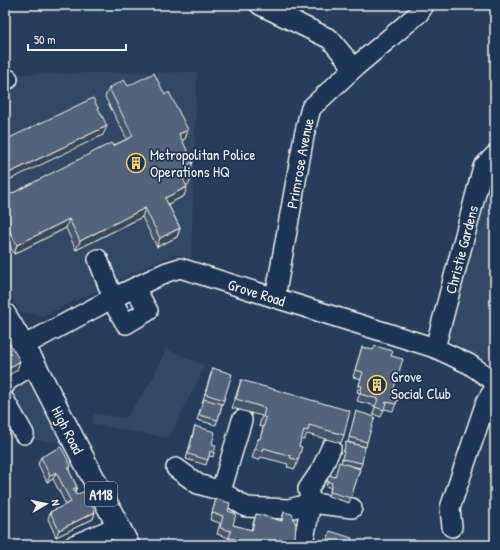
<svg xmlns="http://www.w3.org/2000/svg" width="500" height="550" viewBox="0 0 500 550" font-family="'Patrick Hand',sans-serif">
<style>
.built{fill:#334966}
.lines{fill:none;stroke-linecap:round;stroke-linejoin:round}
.minor-casing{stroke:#f4f1e8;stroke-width:22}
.major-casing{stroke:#f4f1e8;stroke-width:25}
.minor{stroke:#1d3557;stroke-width:19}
.major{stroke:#1d3557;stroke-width:22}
.wall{fill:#47566a;stroke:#f4f1e8}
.shaded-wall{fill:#394656;stroke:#f4f1e8}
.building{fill:#52647b;stroke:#f4f1e8}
.labels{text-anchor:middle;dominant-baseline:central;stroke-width:3.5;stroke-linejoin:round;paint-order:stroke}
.shield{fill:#1d3557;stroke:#b4b9bc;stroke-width:1}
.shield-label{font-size:14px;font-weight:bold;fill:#f4f1e8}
.poi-label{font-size:15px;fill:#f4f1e8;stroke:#1d3557;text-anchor:start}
.street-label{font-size:15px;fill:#f4f1e8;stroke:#1d3557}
</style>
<rect width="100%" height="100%" fill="#263d5d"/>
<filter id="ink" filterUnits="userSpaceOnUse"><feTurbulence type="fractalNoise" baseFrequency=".025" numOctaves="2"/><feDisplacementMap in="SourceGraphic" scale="8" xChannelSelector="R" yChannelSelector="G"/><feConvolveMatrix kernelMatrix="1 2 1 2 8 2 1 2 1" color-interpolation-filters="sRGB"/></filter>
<g filter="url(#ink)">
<path class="built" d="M197,72L191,258L174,254L43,316L19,311L5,284V74Z
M495,171V354L481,361L445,336L490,176Z
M5,333L61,442L5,438Z
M166,349L205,366L169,438L92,424L94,414L126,418L153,378Z"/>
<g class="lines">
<g class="minor-casing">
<g id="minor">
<path d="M260,5L330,39L354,68"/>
<path d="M5,80L8,79"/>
<path d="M98,259L117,309L126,324L148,311L135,288"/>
<path id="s1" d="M275,298L304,136L308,119L311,108L354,68L385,42L419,13L424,5"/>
<path id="s2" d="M23,346L113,298L167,272L180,268L435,348L469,364L495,382"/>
<path id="s3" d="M435,348L483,167L495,155"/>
<path d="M5,385L7,381L34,364"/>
<path d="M5,401L24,434"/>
<path d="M242,420L221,491L246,507L289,509L311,503L352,508"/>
<path d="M176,468L198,484L221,491"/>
<path d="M452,527L450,508L486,402L495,388"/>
<path d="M74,545L118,526"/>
<path d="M301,545L305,534L311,503L308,489L321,470L331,448"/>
</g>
</g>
<g class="major-casing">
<g id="major">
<path id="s4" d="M5,315L34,364L128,545"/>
</g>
</g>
<use href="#minor" class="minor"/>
<use href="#major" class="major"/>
</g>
<path class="wall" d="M128,86L165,95L188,130L185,139L182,140L190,170L189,184L186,185L184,196L168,204L180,228L177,237L157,247L142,217L76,250L66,228L14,254L5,237V197L127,139L105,97L109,88Z
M362,347L391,356L392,394L399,396L393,411L384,409L381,417L373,414L375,406L357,401L360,393L357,392L361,379L353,377Z
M211,373L224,400L222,405L216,425L197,420Z
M241,380L344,435L341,443L307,434L304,440L301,439L299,446L298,460L295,469L287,467L288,464L261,457L259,460L252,458L258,439H260L263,427L259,426L262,416L232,408Z
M356,411L367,442L366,447L348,442Z
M195,426L212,444L214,453L213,457L209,456L206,465L186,459Z
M346,442L362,463L360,468L348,465L360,469L349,503L328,496L331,488L326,486L328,480L335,477L341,463Z
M41,457L71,466L69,471L77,487L75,492L76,495L95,512L93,519L56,537L48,519L50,512L66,505L53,479L47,482L38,464Z
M216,499L228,511L233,525L251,530L256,514L281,521L284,512L295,537L292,544L290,545H227L229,538L217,534L220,523L210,520Z"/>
<path class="shaded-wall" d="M107,126L103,135L5,182V175Z
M188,130L185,139L176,143L179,134Z
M193,162L190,171L187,165Z
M192,175L189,184L180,188L183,179Z
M187,187L184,196L162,207L165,198Z
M145,208L142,217L76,250L80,241Z
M69,219L66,228L14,254L17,245Z
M180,228L177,237L157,247L160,238Z
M20,361L17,370L5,378V371Z
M56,472L53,479L47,482L50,476Z
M77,487L74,494L73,489Z
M95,512L93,519L56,537L59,530Z
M295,537L292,544L290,545H285L286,543Z"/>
<path class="building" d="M154,73L165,95L169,92L188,130L179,134L193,162L187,165L192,175L183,179L187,187L165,198L180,228L160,238L145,208L80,241L69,219L17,245L5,222V197L111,143L113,146L133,136L109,88L124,80L128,86Z
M93,98L107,126L5,175V140Z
M5,336L20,361L5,371Z
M375,346L393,351L391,356L403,359L392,394L399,396L396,404L386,402L384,410L375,407L378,399L360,394L362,386L359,385L363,372L355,370L362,347L373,350Z
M213,368L232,374L224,400L205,394Z
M241,380L350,411L344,435L309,425L308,431L304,430L299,446L302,447L298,460L290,458L291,456L264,448L263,451L255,449L258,439H260L266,418L263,417L265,408L236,399Z
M204,399L222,404L218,420L199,415Z
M356,411L375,417L367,442L349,437Z
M195,426L215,432L212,444L216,445L214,453L210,451L208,460L188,454Z
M346,442L365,447L362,463L342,459Z
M61,447L71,466L68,468L77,487L73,489L76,495L85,491L95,512L59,530L50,512L71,502L56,472L50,476L41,457Z
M339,462L360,469L351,498L330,492L332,483L327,481L329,475L335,477Z
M216,499L230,503L228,511L236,514L233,525L252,530L256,514L282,521L284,512L292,514L296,525L295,537L286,543L275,540L274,545H234L235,539L229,538L231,531L220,528L223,516L212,513Z
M330,531L352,538L350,545H326Z"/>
</g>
<defs>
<g id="building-ring" transform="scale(1)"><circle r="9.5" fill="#1d3557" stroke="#ffd166" stroke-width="1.5"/><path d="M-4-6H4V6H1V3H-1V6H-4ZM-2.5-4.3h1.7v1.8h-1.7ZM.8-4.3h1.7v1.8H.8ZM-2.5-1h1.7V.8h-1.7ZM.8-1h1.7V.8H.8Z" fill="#ffd166"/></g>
</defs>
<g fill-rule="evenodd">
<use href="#building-ring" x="136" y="163"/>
<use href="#building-ring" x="377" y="385"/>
</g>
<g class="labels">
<rect class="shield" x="85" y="482" width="32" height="24" rx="3"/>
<g class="shield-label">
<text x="101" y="494">A118</text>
</g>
<g class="poi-label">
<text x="150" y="154">Metropolitan Police<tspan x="150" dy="17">Operations HQ</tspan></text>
<text x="391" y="376">Grove<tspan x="391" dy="17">Social Club</tspan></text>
</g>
<g class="street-label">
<text stroke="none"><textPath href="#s1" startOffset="137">Primrose Avenue</textPath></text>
<text stroke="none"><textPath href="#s3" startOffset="102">Christie Gardens</textPath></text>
<text stroke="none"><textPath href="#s2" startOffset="256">Grove Road</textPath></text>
<text stroke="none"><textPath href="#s4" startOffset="131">High Road</textPath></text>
</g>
</g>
<rect width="500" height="550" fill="none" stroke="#1d3557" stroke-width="20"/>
<rect x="10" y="10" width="480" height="530" fill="none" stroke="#f4f1e8" stroke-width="1.5" filter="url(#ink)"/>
<g transform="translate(46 504) rotate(81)" stroke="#1d3557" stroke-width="3" paint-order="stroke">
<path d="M0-3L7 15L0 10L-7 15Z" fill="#f4f1e8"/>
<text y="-6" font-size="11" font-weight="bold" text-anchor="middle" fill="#f4f1e8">N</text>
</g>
<path d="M28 44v6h98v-6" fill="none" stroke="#f4f1e8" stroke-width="2"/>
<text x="34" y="44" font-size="12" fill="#f4f1e8" stroke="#1d3557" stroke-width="3" paint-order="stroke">50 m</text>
</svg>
